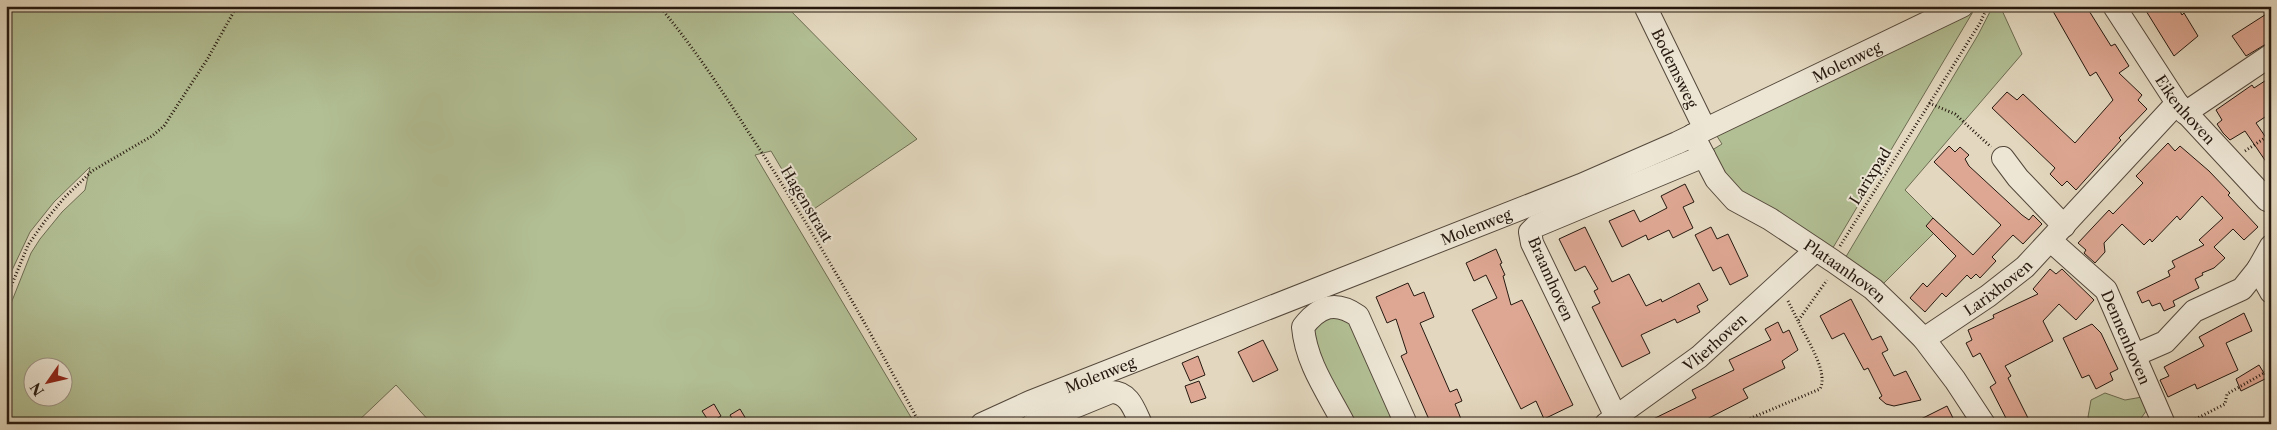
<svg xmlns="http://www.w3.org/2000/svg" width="2277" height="430" viewBox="0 0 2277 430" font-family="'Libre Caslon Text',serif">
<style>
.green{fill:#b2bf94;stroke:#6c6c52;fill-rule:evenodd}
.building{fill:#dea793;stroke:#25180f}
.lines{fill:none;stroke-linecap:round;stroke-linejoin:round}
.minor-casing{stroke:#54483b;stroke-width:24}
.path{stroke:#25180f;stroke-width:3;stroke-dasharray:1 2.5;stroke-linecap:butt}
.minor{stroke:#ede6d5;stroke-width:22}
.labels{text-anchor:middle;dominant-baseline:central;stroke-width:4;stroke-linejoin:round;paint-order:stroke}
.street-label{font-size:15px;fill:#25180f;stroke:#ede6d5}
</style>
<rect width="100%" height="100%" fill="#e3d8bf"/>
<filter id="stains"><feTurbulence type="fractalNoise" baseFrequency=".004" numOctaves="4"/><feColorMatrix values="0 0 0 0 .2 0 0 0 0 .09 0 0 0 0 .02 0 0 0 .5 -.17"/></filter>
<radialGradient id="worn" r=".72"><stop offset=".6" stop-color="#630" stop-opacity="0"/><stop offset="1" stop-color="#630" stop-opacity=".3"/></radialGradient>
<path class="green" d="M6,6H786L917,139L808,213L771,151L755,155L915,424H432L396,385L355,424H6V316L31,253L40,239L62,212L85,190L90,167L54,202L30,232L6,283ZM32,368H62V398H32Z
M1993,6H2000L2022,54L1905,190L1941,226L1879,288L1844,260L1978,35Z
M1974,10L1831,251L1744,200L1709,152L1722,144L1713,130Z
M1332,315L1354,325L1398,424H1353L1310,345L1314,326Z
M2105,393L2125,400L2148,396L2151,404L2137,424H2091L2088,417L2091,400Z"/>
<path class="building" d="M2050,6H2086L2111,46L2115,44L2129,66L2119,73L2142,95L2138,100L2147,109L2119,138L2121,140L2076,190L2067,181L2062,186L2050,174L2055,168L1992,108L2007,92L2017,100L2023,94L2075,143L2113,100L2096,72L2090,76Z
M2143,6H2177L2182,15L2184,13L2198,36L2174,56Z
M2271,11V41L2246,56L2232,36Z
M2271,77V113L2256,123L2271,145V169L2245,131L2230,140L2223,133L2217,124L2222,120L2216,110L2252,85L2254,88Z
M2168,143L2175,151L2180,146L2209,171L2230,193L2228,195L2258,227L2244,240L2233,229L2214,247L2225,258L2214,268L2202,273L2203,275L2195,279L2199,288L2173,301L2175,306L2164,311L2160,303L2152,306L2149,300L2142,303L2137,292L2170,276L2168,271L2175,267L2172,261L2204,245L2199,240L2223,218L2202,196L2180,220L2177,216L2152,242L2150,239L2144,245L2122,224L2104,243L2105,252L2095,263L2084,253L2086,250L2078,243L2109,210L2113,214L2143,183L2136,176Z
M1949,146L1955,152L1960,147L1969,155L1965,159L1969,166L2022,215L2029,220L2033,215L2042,224L2023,244L2013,235L1992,257L1996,261L1980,278L1976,274L1971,279L1967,275L1946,297L1942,293L1925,312L1910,298L1923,283L1927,287L1956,256L1926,226L1933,218L1973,255L2001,225L1934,162Z
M1685,184L1694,202L1683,207L1693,228L1673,238L1669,230L1648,240L1646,235L1622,247L1609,221L1634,210L1640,222L1667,208L1661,196Z
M1585,227L1612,282L1629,274L1646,306L1661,299L1662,302L1699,283L1708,300L1697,306L1700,312L1677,323L1675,319L1641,335L1650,353L1622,367L1592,307L1600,303L1594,291L1598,289L1585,266L1575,271L1559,239Z
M1711,227L1717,239L1728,234L1748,276L1730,285L1721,267L1713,271L1695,235Z
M1496,249L1502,263L1500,264L1505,275L1503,276L1511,305L1522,300L1573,405L1544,419L1536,401L1521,409L1472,310L1497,298L1486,275L1474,281L1466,263Z
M2050,269L2056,274L2062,269L2094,300L2076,320L2059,304L2043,321L2053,341L2005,366L2011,376L2008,378L2031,424H2009L1990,387L1996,383L1980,353L1973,357L1966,343L1972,340L1968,330L1994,318L1993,315L2038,294L2033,289Z
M1408,283L1414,296L1424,292L1434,317L1420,323L1450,392L1457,389L1462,401L1455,404L1463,424H1431L1401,356L1407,353L1396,319L1387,323L1376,297Z
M1851,299L1872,340L1881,336L1888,350L1882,353L1894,376L1906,371L1921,400L1894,406L1886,404L1879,398L1882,396L1868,368L1864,370L1844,333L1832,339L1820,316Z
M2244,313L2252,331L2226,343L2238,370L2197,389L2195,384L2168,397L2160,380L2169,376L2164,367L2204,346L2199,337Z
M1778,322L1783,333L1789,330L1798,350L1782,361L1785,368L1743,389L1748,398L1707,419L1709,424H1643L1696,398L1692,390L1734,370L1729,360L1771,340L1765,329Z
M2092,324L2101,333L2118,369L2110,373L2113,380L2096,389L2089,375L2082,378L2063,338Z
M1263,340L1278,370L1253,382L1238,352Z
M1198,356L1205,375L1190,381L1182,363Z
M2259,365L2267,378L2241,391L2236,379Z
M1199,381L1206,398L1191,403L1185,386Z
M714,404L721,416L710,423L702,411Z
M1947,406L1953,418L1943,424H1911Z
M740,409L749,424H735L730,415Z"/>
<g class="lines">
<g class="minor-casing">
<g id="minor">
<path id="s1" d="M1645,6L1705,129"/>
<path id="s2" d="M2114,6L2177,103L2267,200L2271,201"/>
<path d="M2185,113L2271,55"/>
<path id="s3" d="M1693,135L1716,179L1735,200L1770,219L1833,261L1873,289L1899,314L1924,339L1955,380L1984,424"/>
<path d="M2003,158L2018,178L2064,226"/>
<path id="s4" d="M2051,241L2106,290L2164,424"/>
<path d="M2258,269L2271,292"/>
<path id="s5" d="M1924,339L1988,296L2025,267L2177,103"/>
<path d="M2135,355L2165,342L2194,311L2242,289L2258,269L2271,246"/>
<path d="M1616,417L1532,243L1530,232L1536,226L1704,156"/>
<path id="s6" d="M982,424L1030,402L1581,185L1677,143L1962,6"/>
<path d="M1033,424L1111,392C1129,392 1134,409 1141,424"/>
<path d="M1344,424C1328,393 1306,363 1303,327C1319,306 1335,300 1358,316L1406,424"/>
<path id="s7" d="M1606,424L1699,357L1816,250"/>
</g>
</g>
<path class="path" d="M659,6C693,46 721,89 749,133C811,227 867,325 920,424
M1929,103L1955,114L1991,147
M2245,151L2271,134
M1840,246L1980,23L1988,6
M6,299L28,245L45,221L65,197L92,171L152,136L164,126L208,58L237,6
M1788,301L1798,321
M1737,424L1820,389C1829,372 1806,338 1798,321L1827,280
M2186,424L2225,404L2227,394L2271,369"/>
<use href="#minor" class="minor"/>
</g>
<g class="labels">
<g class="street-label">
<text stroke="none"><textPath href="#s6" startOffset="938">Molenweg</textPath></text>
<text stroke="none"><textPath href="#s1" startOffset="69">Bodemsweg</textPath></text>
<text stroke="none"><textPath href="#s2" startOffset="126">Eikenhoven</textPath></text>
<text transform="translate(1870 176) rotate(-58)">Larixpad</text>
<text transform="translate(807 204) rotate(59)">Hagenstraat</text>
<text stroke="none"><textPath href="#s6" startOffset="532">Molenweg</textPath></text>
<text stroke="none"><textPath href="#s3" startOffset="209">Plataanhoven</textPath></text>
<text transform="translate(1551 279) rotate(66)">Braamhoven</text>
<text stroke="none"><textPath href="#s5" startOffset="90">Larixhoven</textPath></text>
<text stroke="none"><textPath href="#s4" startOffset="125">Dennenhoven</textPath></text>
<text stroke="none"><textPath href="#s7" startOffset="136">Vlierhoven</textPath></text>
<text stroke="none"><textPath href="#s6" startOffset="128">Molenweg</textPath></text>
</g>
</g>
<rect width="2277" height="430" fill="none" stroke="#e3d8bf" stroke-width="25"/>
<rect x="8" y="8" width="2262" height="415" fill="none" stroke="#25180f" stroke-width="2.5"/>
<rect x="12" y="12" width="2252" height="405" fill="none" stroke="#25180f"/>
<g transform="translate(48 382) rotate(236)"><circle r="24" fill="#ede6d5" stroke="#9d9486"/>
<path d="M0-4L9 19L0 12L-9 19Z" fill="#8f2418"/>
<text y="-8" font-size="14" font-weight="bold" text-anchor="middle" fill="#25180f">N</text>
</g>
<rect width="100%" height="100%" filter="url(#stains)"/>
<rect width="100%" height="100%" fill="url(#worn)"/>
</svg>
